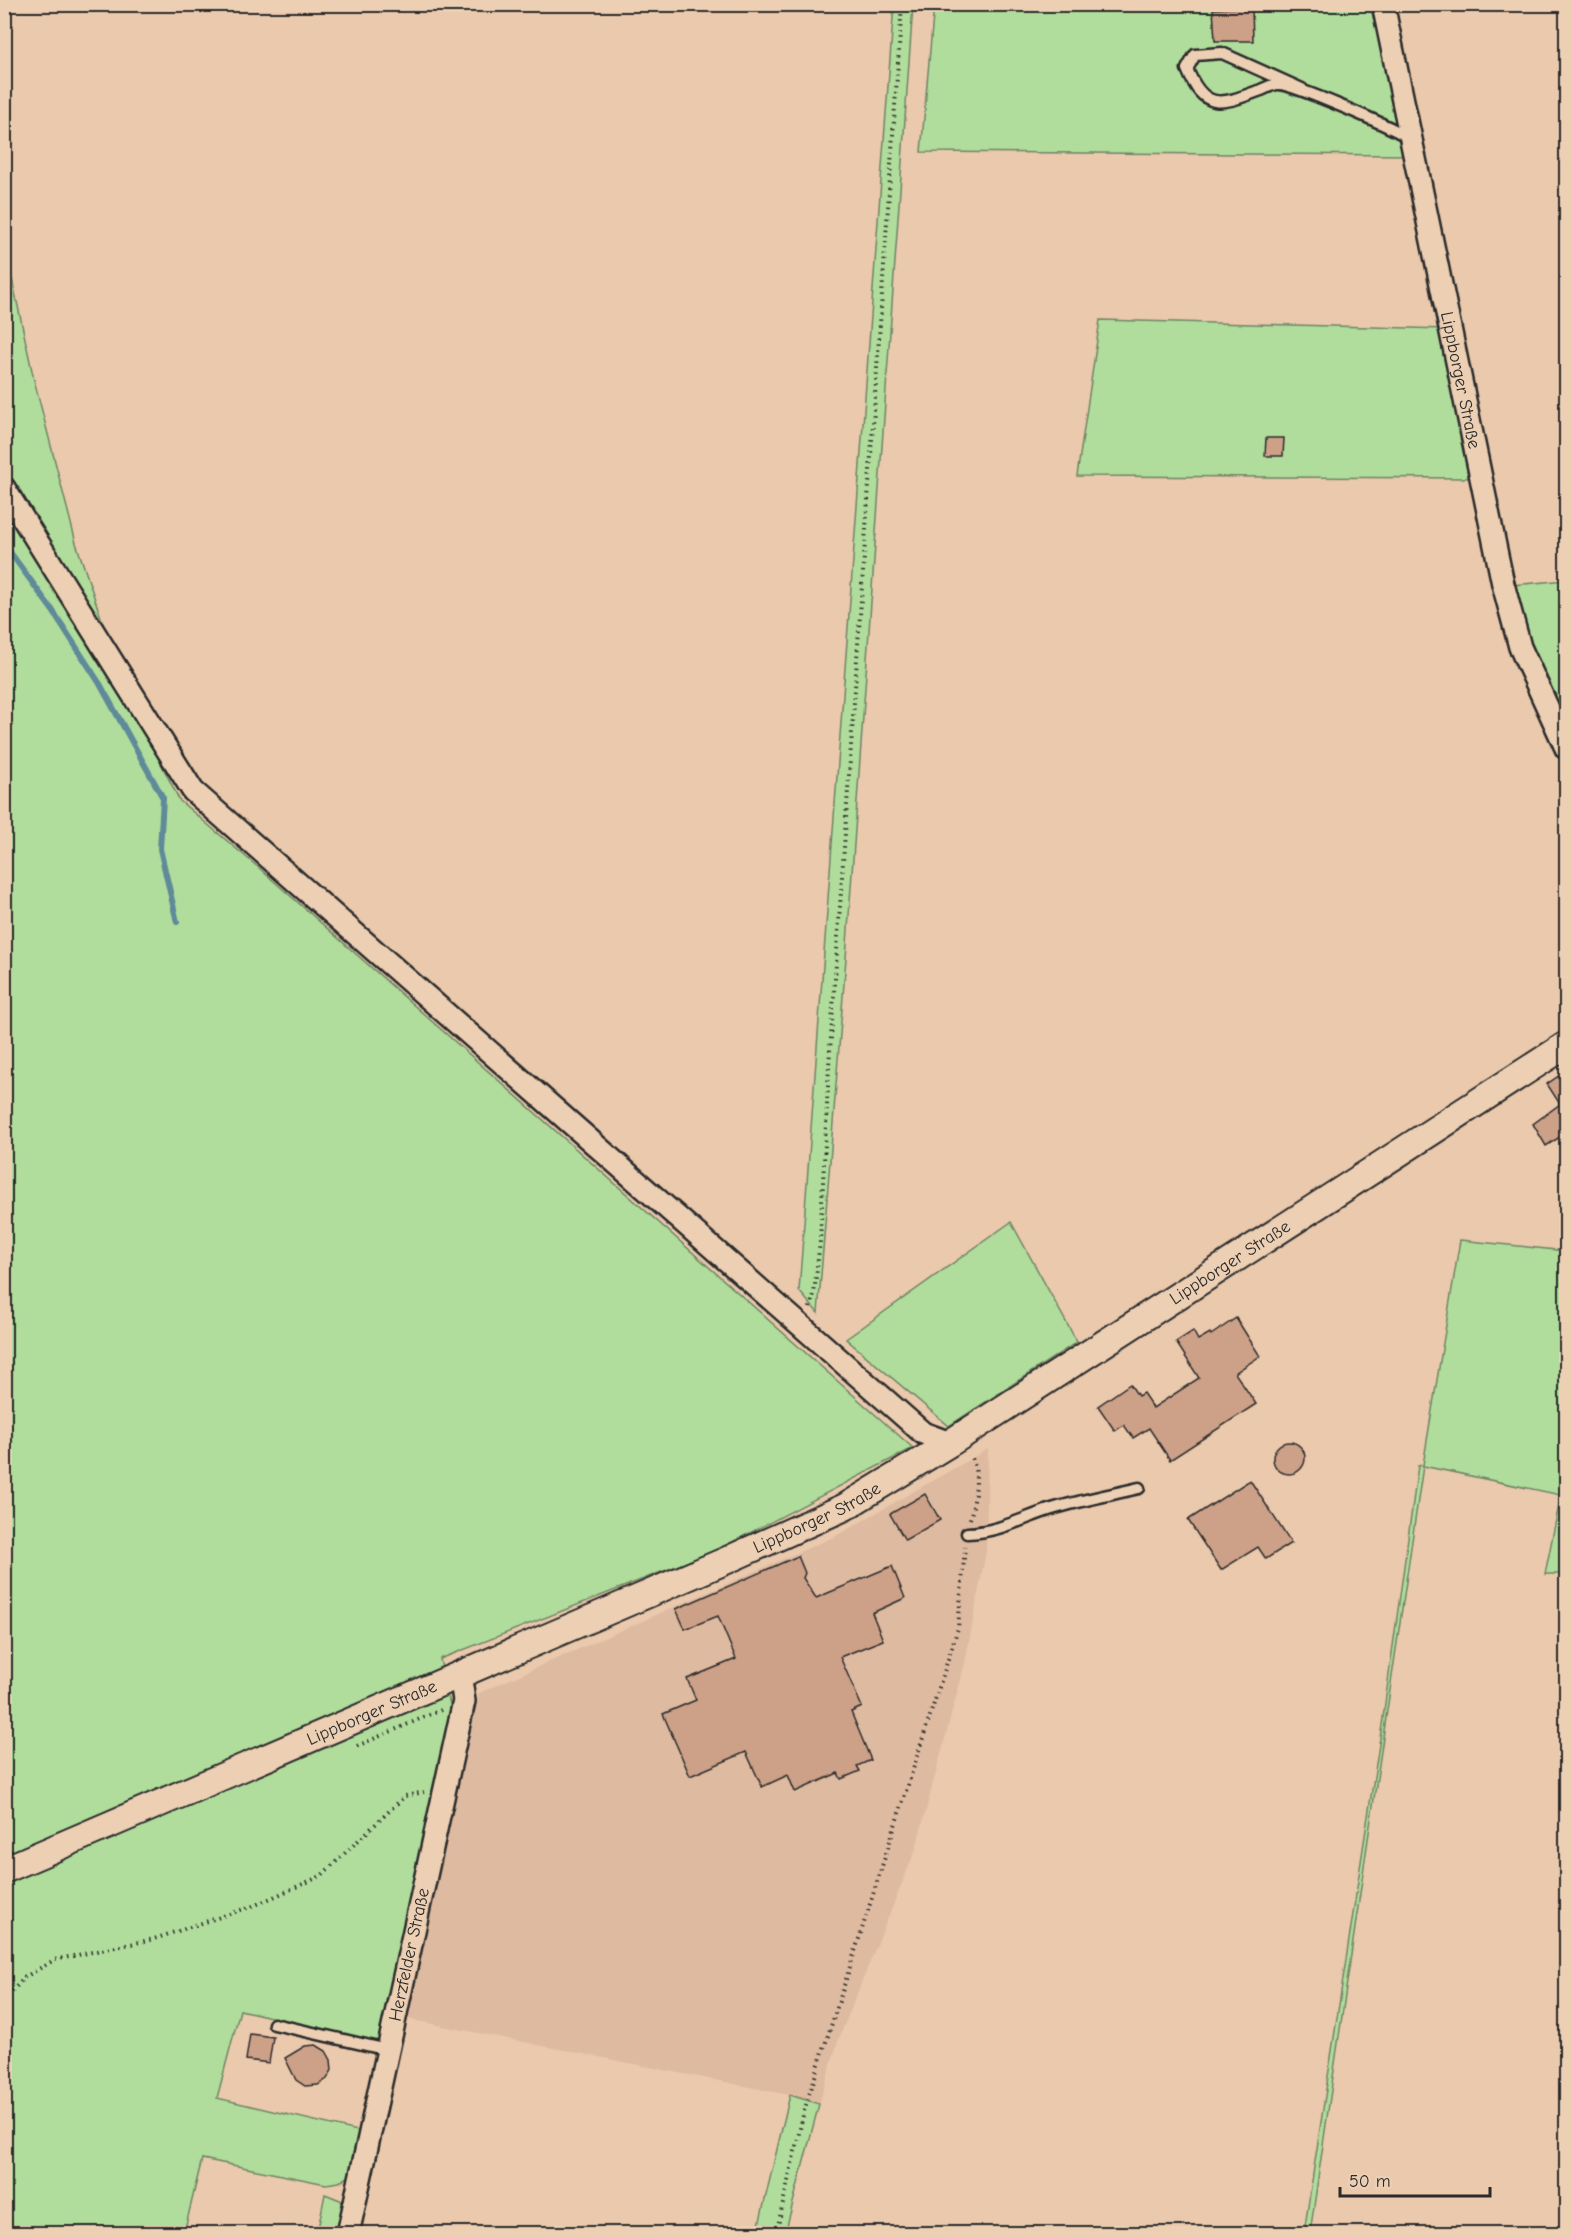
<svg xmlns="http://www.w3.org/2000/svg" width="1571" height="2238" viewBox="0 0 1571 2238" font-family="'Comic Neue',sans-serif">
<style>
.built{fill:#ddbaa0}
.green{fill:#b0dd9c;stroke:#6e8464;stroke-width:1.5}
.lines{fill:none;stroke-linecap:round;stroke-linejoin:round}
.stream{stroke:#5f8a99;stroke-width:6}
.building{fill:#cda088;stroke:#2b2b2b;stroke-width:1.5}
.service-casing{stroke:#2b2b2b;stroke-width:15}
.minor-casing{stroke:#2b2b2b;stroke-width:26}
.tertiary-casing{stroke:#2b2b2b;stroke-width:30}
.path{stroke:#2b2b2b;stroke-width:4;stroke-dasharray:1.5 4.5;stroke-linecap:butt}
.service{stroke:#edd0b4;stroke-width:10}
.minor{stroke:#edd0b4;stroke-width:21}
.tertiary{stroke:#edd0b4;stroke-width:26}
.labels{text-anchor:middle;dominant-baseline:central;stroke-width:6;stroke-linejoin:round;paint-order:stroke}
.street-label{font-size:18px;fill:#2b2b2b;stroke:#edd0b4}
</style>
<rect width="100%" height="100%" fill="#eac9ad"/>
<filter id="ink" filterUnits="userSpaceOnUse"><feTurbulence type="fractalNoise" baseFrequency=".0167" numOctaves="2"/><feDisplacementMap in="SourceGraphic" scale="12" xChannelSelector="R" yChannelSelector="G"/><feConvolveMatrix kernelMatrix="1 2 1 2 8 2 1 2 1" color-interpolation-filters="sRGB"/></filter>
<g filter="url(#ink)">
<path class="built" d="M988,1449L986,1551L965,1663L915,1851L839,2038L819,2104L790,2095L408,2019L479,1693L836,1536Z"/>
<path class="green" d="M1379,4L1413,155L921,152L934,5Z
M894,5H913L846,958L818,1313L799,1291Z
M4,242L34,380L76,543L129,701L180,801L259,868L913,1448L717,1550L440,1659L452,1714L380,2042L240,2010L217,2098L362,2132L352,2175L339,2182L326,2184L202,2159L184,2233H5Z
M1100,320L1447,329L1476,478L1077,476Z
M1566,580V741L1524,647L1513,585Z
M1011,1222L1077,1342L949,1426L846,1339Z
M1460,1240L1566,1251V1574H1545L1561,1495L1423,1466L1310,2233H1304L1382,1725L1418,1466L1423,1465Z
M790,2095L819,2104L785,2233H757Z
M325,2194L340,2200L346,2206L340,2233L317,2234Z"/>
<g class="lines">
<path class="stream" d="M4,544L53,611L100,684L163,798L160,849L177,922"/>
</g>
<path class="building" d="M1252,7L1253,41H1215L1213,9Z
M1266,438H1284L1283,456H1265Z
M1566,1071V1133L1546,1146L1533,1124L1560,1104L1547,1084Z
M1236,1318L1260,1356L1235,1373L1256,1404L1170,1460L1149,1428L1133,1438L1124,1425L1115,1431L1098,1406L1130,1384L1138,1396L1143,1393L1153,1408L1199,1378L1176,1342L1193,1331L1198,1340L1210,1333L1211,1335Z
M1273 1458a16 16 0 1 1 32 0a16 16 0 1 1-32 0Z
M1250,1480L1291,1543L1266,1559L1258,1547L1221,1570L1188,1520Z
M925,1494L940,1520L905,1540L890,1514Z
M798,1556L805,1573L803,1578L816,1598L892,1566L905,1598L872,1613L883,1640L840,1657L862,1707L851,1712L871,1760L857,1766L860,1771L841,1779L838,1773L795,1792L788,1775L762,1787L746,1752L690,1776L663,1714L696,1700L687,1679L736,1659L718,1616L685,1629L676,1609Z
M250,2034L273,2037L269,2063L246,2060Z
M316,2045L326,2051L331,2060L332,2070L327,2079L318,2085L305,2086L296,2080L285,2058L305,2046Z"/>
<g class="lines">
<g class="service-casing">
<path id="service" d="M1302,89L1222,53L1195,55L1187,69C1205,113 1223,104 1261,90C1266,88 1273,84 1278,84C1291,83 1400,130 1410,139
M967,1533C999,1532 1023,1518 1052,1509C1081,1500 1110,1495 1139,1488
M274,2024L388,2050"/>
</g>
<g class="minor-casing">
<g id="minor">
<path id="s1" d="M1383,4L1503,584L1520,647L1566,748"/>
<path d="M4,488L193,791L923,1433L950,1443"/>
<path id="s2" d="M348,2234L464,1701L460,1673"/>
</g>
</g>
<g class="tertiary-casing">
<g id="tertiary">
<path id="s3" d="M4,1870L725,1561L845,1507L950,1443L1566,1045"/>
</g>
</g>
<path class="path" d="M810,1308L814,1294L820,1241L829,1066L902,4
M970,1519C975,1499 980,1474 971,1456
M357,1746L441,1710
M4,2000L25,1977L54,1960L154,1939L253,1906L321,1876L405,1796L424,1792
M776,2234L804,2111L958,1628L965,1547"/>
<use href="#service" class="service"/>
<use href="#minor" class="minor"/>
<use href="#tertiary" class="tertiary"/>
</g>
</g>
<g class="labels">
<g class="street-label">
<text stroke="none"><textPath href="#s1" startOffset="384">Lippborger Straße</textPath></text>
<text stroke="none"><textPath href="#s3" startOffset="1372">Lippborger Straße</textPath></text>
<text stroke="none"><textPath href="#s3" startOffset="886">Lippborger Straße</textPath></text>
<text stroke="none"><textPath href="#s3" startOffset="400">Lippborger Straße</textPath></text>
<text stroke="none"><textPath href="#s2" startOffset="286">Herzfelder Straße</textPath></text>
</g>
</g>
<rect width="1571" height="2238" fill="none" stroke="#edd0b4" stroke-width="24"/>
<rect x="12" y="12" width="1547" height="2214" fill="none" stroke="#2b2b2b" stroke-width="2" filter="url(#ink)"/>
<path d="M1340 2187v9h150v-9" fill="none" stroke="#2b2b2b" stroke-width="3"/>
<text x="1349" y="2187" font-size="18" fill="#2b2b2b" stroke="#edd0b4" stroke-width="4.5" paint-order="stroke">50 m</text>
</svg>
